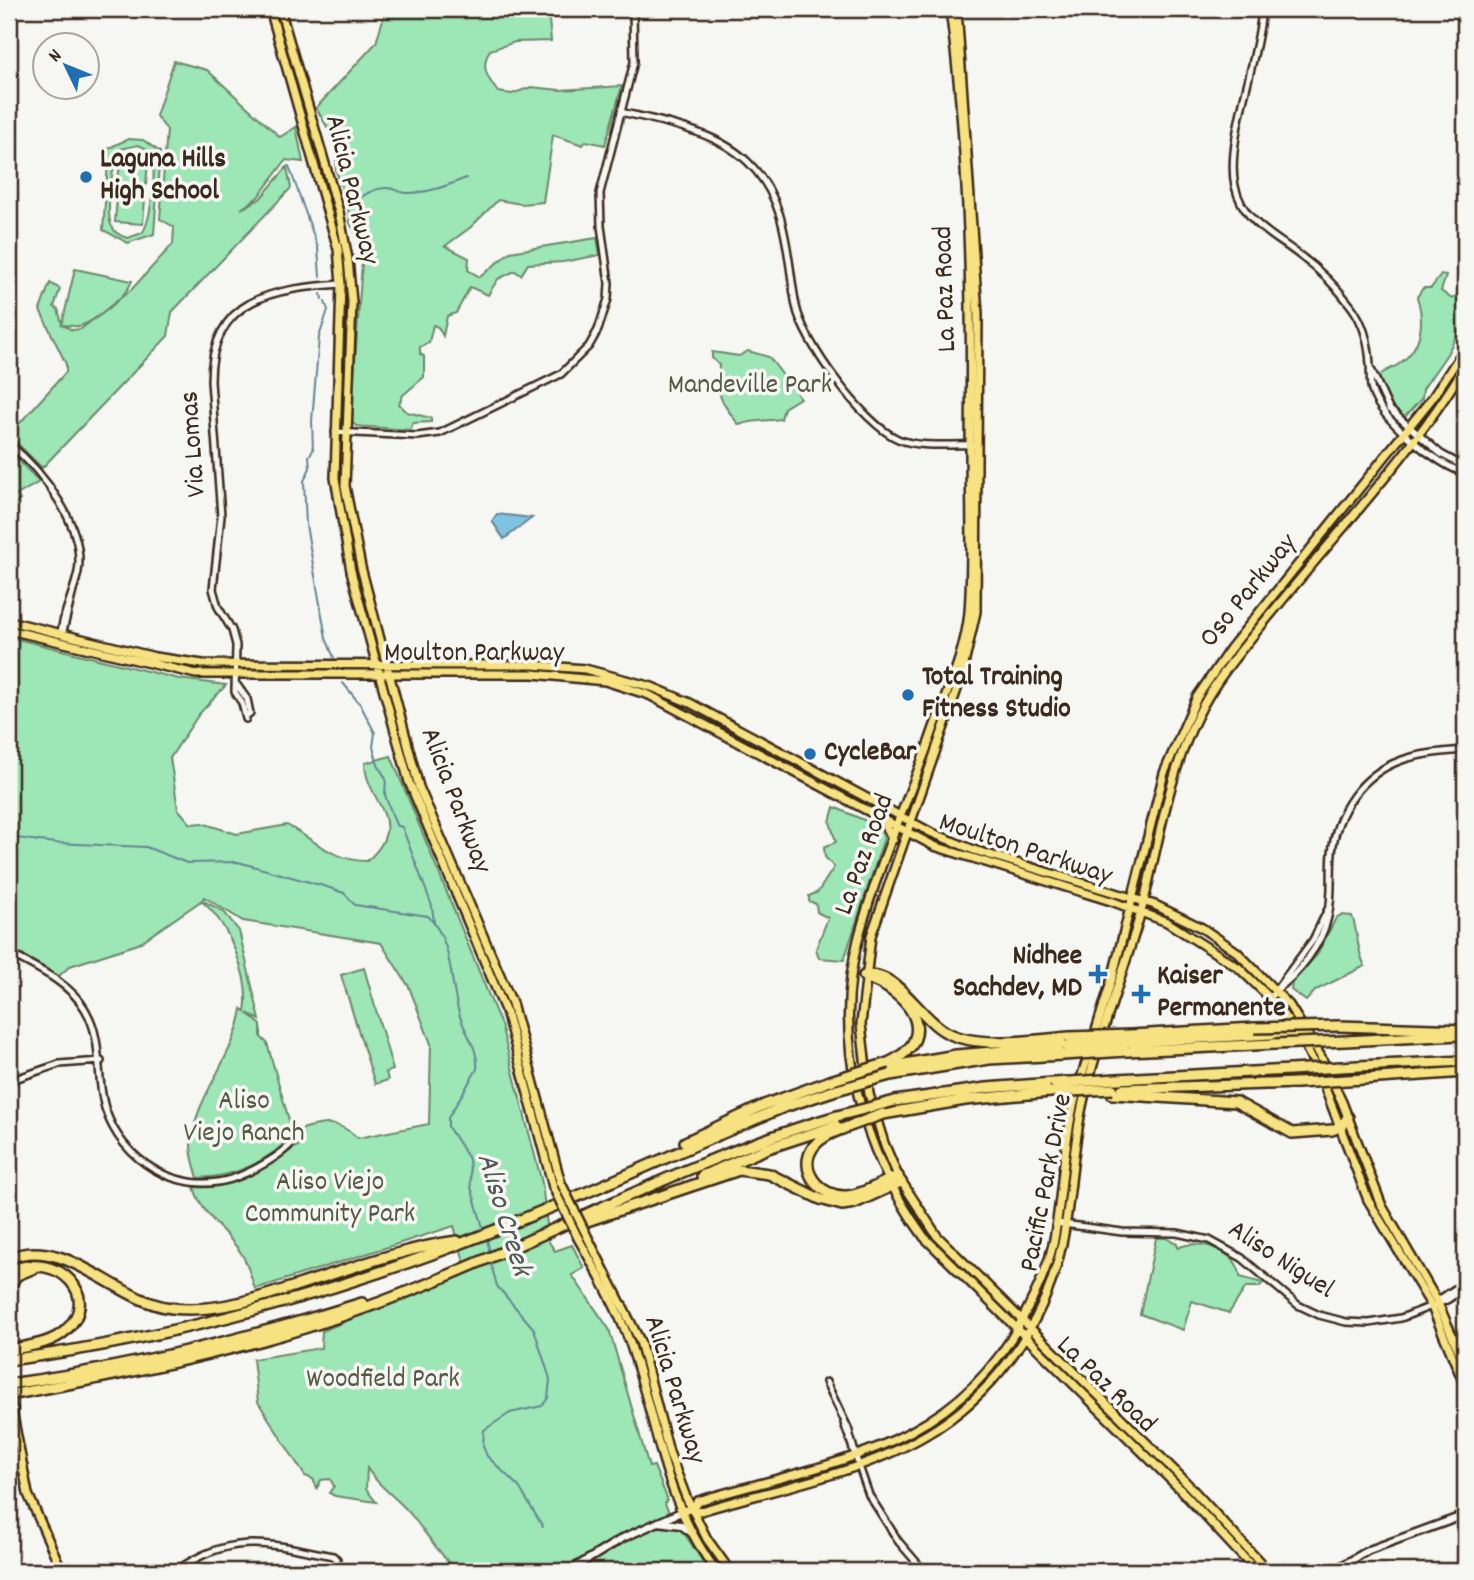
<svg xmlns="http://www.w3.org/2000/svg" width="1474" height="1580" viewBox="0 0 1474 1580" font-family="Dekko,sans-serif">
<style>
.green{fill:#9de6b5;stroke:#6c886a;stroke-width:2;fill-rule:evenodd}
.water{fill:#80c2e1;stroke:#648593;stroke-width:2}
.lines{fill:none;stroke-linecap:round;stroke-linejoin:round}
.stream{stroke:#648593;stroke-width:2}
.tertiary-casing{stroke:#3b2a1e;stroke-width:10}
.secondary-casing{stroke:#3b2a1e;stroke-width:11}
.primary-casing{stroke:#3b2a1e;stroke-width:12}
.motorway-casing{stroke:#3b2a1e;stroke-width:14}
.tertiary{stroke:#f6f6f2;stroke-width:5}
.secondary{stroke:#f6f6f2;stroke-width:6}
.primary{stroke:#f7e281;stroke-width:7}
.motorway{stroke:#f7e281;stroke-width:9}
.primary-bridge-casing{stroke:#3b2a1e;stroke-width:12;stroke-linecap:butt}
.motorway-bridge-casing{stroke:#3b2a1e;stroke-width:14;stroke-linecap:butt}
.primary-bridge{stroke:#f7e281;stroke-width:7}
.motorway-bridge{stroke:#f7e281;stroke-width:9}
.poi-dot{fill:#1f6fb2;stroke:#f6f6f2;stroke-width:2.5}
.labels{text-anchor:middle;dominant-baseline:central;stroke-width:7;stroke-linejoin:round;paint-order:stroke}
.poi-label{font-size:28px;font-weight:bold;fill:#3b2a1e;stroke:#f6f6f2;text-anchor:start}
.street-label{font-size:28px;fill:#3b2a1e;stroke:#f6f6f2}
.park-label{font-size:28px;fill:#545944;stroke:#f6f6f2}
.water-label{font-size:30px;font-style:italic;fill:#505858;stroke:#f6f6f2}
</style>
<rect width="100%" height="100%" fill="#f6f6f2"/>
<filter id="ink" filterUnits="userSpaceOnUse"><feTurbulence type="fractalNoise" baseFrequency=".0143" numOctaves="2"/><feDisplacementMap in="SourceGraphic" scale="14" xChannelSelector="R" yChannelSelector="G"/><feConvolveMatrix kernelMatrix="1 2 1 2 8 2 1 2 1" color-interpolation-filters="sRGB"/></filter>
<g filter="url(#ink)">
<path class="green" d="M386,9H548L551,41L515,42L490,50C480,66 487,78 498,92L512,94L531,87L560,90L622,86L605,145L586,141L583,145L553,135L543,202L521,204L498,200L471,227L445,246L469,258L468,270L480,277L510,252L597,238L600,255L563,262L528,264L521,275L515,271L498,279L488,295L470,287L456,313L447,316L443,336L438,327L433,325L429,342L420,347V354L424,356V377L403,395L399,404L407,412L431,418V422L413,423L410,430L356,426L351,421L363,247L350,223L348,207L336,171L337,144L316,108L376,43Z
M174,61L207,70L280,137L296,127L303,162L286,160L258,197L241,209L260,199L287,167L291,188L172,312L168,336L42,468L9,435L66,372V364L40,310L50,283L60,289L54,307L58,309L62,324L75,269L132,281C126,297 96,321 80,326C75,327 68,325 63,325L72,330L81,329L132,289L173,244L174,227L160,219L167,130L156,116Z
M128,139L143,140L160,152L154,234L128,243L103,230L109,148ZM138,145C144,147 148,149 151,155C157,167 151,223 142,233L128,238C120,236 114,233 111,225C106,212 112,159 121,149Z
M120,158L148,160L143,224L115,222Z
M1441,275L1446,276L1441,291L1452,299L1465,289V320L1447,354L1423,389L1422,398L1403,419L1390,405L1379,376C1385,370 1392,369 1399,364C1422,348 1425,322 1417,297L1423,288H1431Z
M748,351L769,357L800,398L784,408L781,419C766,421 753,420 739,425C719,399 717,397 719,365L712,358V352L739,356Z
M9,450L39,482L17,495L20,500L9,509Z
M9,637L179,679L226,685L199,714L170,758L178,809L191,824L202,823L237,834L287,825C314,840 334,861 367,861C412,821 365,801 365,763L391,756L501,1025L542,1183L549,1242L555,1251L572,1245L584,1268L572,1275L609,1329L649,1467L654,1466L667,1498L665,1504L677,1528L682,1530L709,1571H456C440,1553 427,1535 412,1516C398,1498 379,1488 367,1468L366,1489L376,1502L335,1496L329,1493L334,1486L330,1479L321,1480L317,1488L313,1479L305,1476L258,1402L253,1359L321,1348L322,1331L467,1272L454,1226L255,1289C251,1278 248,1263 241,1253C225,1229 202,1216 194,1187C237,1191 264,1167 298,1146L303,1141L302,1129C326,1122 338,1120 358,1138L429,1124L431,1044L409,987L381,943L243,921L204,897L202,900L224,912L239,931L260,1020L247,1013L261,1025V1037L267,1043L293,1134C270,1162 233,1177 198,1178C195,1167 191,1156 191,1146C192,1101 235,1057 242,1009L245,1011C251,978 228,921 201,901L138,944L70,966L59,976L9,947Z
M834,807L880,827L884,838L844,960L819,958L816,949L828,918L817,912L816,904L809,901V896L818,892L834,867L825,857L824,847L836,842L830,822Z
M1341,915L1352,916C1358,931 1356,949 1365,966L1316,990L1306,1001L1291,990L1292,982L1317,955L1336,918Z
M364,968L393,1070L386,1072L388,1080L375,1084L341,975Z
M1156,1238H1166L1177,1243L1178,1248C1199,1237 1240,1252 1240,1277L1263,1283L1259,1287H1246L1229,1313L1192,1301L1183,1330L1140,1314Z"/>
<path class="water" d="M497,514L532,518L504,539L492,521Z"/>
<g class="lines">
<path class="stream" d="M289,166L318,248L320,277
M348,208C358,199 371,188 386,188C393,187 399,193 407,193C428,193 447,186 466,178
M321,294L322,299
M325,302L328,310L319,337L312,421L313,450L309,456L310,468L304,481L306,525L326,638L334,658
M343,683L360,704L375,733L373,747L378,765L386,779L385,795L396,825L402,827L432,906L434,923
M9,837L55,843L146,847L187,863L238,862L327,887L344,893L355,905L428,916C454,943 449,980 459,1013C464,1033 479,1047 477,1069L448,1118V1127L469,1159L471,1187L484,1231
M487,1239L490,1254
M490,1260L497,1286L534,1329L550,1379L548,1398L542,1406L510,1413L484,1430L483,1446L487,1456L519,1487L543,1527"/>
<g class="tertiary-casing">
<path id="tertiary" d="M1262,9C1259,59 1225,141 1235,186C1243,222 1272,234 1298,254C1317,268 1337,287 1351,306C1364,323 1369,344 1370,365C1371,374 1369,382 1372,391C1380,419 1438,466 1465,473
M621,112C663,122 716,131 748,162C789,202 786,254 796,306C803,342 863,424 898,439C920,448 948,444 972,445
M1371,369L1389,409L1441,454L1465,467
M335,432L417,436L440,433L561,374L589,346L598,330L608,299L609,283L601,226L600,193L634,62L633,9
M9,444C42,470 86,527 78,572C74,593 63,612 61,633
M63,631L73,591
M237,685L247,699L250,713L246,716
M246,719L242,703L235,692L236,645L232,630L218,607L213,589L221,516L211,381C211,296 275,289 341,284
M9,953C36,968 69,982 85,1009C104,1041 95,1075 105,1108C121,1161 178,1195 231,1179C250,1173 289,1153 297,1135
M1276,990C1298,975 1322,944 1328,917C1333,896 1330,874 1332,853C1336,811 1362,774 1402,760C1422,753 1444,752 1465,750
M1270,998L1313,940L1329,907
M9,1081L59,1064L101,1061
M1056,1223L1122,1232L1177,1233L1209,1240L1242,1258L1298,1305L1319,1315L1346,1322L1369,1323L1401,1318L1447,1300L1465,1288
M1437,1301L1465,1282
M826,1382L848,1428L855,1453
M844,1423L869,1495L899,1542L924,1571
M176,1571C231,1531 271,1544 333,1556L337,1559L336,1571"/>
</g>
<g class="secondary-casing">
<path id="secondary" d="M658,1522L681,1525L693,1534
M569,1571L623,1538L681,1512
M1333,1571L1369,1550L1465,1515"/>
</g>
<g class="primary-casing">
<path id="primary" d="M270,9L338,249L341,284L335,478L351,571L409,782L507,1015L553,1187
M280,9L339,212L348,259L352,302L345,486L361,567L419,787L512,1003L561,1183
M950,9C969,154 972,301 970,446C970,501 973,557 969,612C965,656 944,697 930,739C906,804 877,869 859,936C831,1040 862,1152 924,1237L1178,1487L1256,1571
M957,9L978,314L976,612L961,678L871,936L861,1024L869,1094L884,1143L898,1176L937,1236L1182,1478L1268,1571
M9,621L155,657L203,664L533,665L585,669L652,687L690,703L930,832L974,850L1155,905L1202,928L1237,952L1289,1005L1320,1055L1342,1102L1382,1206L1437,1301L1465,1365
M9,630L196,674H533L605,681L649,695L934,846L1111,901L1167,922L1239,968L1270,998L1295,1030
M881,817L893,840
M1093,1040L1113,975L1164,773L1197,697L1230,649L1433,397L1465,348
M1302,1040L1320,1075L1368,1200L1431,1305L1465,1386
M586,1234L640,1341L669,1452L686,1497L707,1539L730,1571
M578,1238C597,1272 617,1307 630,1343C659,1428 661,1495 716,1571
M12,1410L28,1494L62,1571
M691,1508L701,1511C779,1487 868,1473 937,1428C1001,1386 1046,1319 1062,1244C1072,1196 1072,1146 1084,1098C1100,1032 1126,967 1144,901C1159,839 1169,775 1197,717C1217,675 1250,640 1279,604C1342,527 1414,451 1465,366
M681,1512L691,1508L698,1501C828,1462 954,1451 1023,1318C1035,1294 1047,1270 1053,1244C1061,1206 1062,1166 1069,1128C1073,1101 1081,1077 1090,1051"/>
</g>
<g class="motorway-casing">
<path id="motorway" d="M864,976C897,969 919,1018 946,1032C976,1049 1035,1040 1069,1037
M864,976C872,980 881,983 888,988C923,1012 929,1044 888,1063
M1339,1026L1465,1030
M1131,1035L1255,1028
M1345,1041L1460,1035
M1129,1042L1308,1032
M1127,1051L1275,1044
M1358,1066L1465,1061
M888,1067L956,1055L1066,1046
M890,1075L989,1059L1063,1055
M1117,1079L1290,1070
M1364,1079L1465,1072
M1122,1089L1296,1083
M1112,1094L1236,1102L1292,1133L1332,1130L1342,1126L1348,1117
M895,1101L986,1088L1054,1083
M883,1114L965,1100L1050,1092
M842,1129C832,1133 821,1137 814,1146C796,1170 821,1198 847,1196C864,1195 882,1182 898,1176
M685,1142L764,1105L830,1081
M702,1176L768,1148L841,1124
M587,1221L739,1170L769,1174L820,1199L842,1205L855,1203L901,1182
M9,1258C67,1234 116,1302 172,1308C223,1314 275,1292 323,1277C366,1263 412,1247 457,1241
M9,1271C59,1250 103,1297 65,1331C51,1344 27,1346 9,1350
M9,1286L17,1275L34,1268
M9,1360C159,1340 304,1301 446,1249C560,1207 671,1154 784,1107L833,1091
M9,1384C129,1368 246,1339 362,1303
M9,1395C143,1371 275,1344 402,1294C548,1238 687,1159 837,1116
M9,1418L12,1409
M9,1460L20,1458
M9,1470L22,1467"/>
</g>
<use href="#tertiary" class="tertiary"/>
<use href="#secondary" class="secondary"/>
<use href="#primary" class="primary"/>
<use href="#motorway" class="motorway"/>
<g class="primary-bridge-casing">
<path id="primary-bridge" d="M561,1183L586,1234
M553,1187L578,1238
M9,1390L12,1409"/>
</g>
<g class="motorway-bridge-casing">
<path id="motorway-bridge" d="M1255,1028L1339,1026
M1069,1037L1131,1035
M1275,1044L1345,1041
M1066,1046L1129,1042
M1063,1055L1127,1051
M1290,1070L1358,1066
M830,1081L888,1063
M1054,1083L1117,1079
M1296,1083L1364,1079
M833,1091L890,1075
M1050,1092L1113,1089
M837,1116L895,1101
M842,1129L883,1114"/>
</g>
<use href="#primary-bridge" class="primary-bridge"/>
<use href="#motorway-bridge" class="motorway-bridge"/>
</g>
</g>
<g class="poi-dot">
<circle cx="86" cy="177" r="7"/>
<circle cx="908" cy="695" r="7"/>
<circle cx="810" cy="754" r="7"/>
<path d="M1094.5 963.5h7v7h7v7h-7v7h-7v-7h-7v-7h7z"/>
<path d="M1137.5 983.5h7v7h7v7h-7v7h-7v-7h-7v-7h7z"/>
</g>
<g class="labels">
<g class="poi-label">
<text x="100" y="161">Laguna Hills<tspan x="100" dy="32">High School</tspan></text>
<text x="922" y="679">Total Training<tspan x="922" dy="32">Fitness Studio</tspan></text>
<text x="824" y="754">CycleBar</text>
<text x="1082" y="958" text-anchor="end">Nidhee<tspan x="1082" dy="32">Sachdev, MD</tspan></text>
<text x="1157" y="978">Kaiser<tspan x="1157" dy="32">Permanente</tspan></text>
</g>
<g class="street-label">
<text transform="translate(350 190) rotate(76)">Alicia Parkway</text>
<text transform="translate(947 289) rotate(-92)">La Paz Road</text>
<text transform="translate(195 444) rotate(-94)">Via Lomas</text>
<text transform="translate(1250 592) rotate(-51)">Oso Parkway</text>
<text x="474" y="655">Moulton Parkway</text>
<text transform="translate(454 801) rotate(69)">Alicia Parkway</text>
<text transform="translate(1025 851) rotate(18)">Moulton Parkway</text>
<text transform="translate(866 855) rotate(-70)">La Paz Road</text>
<text transform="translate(1048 1183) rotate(-79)">Pacific Park Drive</text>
<text transform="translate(1280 1261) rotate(33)">Aliso Niguel</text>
<text transform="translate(1105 1386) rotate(44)">La Paz Road</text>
<text transform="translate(673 1390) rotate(73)">Alicia Parkway</text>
</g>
<g class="park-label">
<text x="750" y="387">Mandeville Park</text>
<text x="244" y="1103">Aliso<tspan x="244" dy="32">Viejo Ranch</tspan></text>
<text x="330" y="1184">Aliso Viejo<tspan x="330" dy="32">Community Park</tspan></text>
<text x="383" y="1381">Woodfield Park</text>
</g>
<g class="water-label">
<text transform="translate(502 1215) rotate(73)">Aliso Creek</text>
</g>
</g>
<rect width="1474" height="1580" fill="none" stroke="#f6f6f2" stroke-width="35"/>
<rect x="18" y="18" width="1439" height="1545" fill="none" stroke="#3b2a1e" stroke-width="2.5" filter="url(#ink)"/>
<g transform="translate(66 66) rotate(313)"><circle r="33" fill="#f6f6f2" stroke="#aba49d" stroke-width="2"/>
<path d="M0-5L12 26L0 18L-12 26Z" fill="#1f6fb2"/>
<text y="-10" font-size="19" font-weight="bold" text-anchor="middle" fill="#3b2a1e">N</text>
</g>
</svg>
